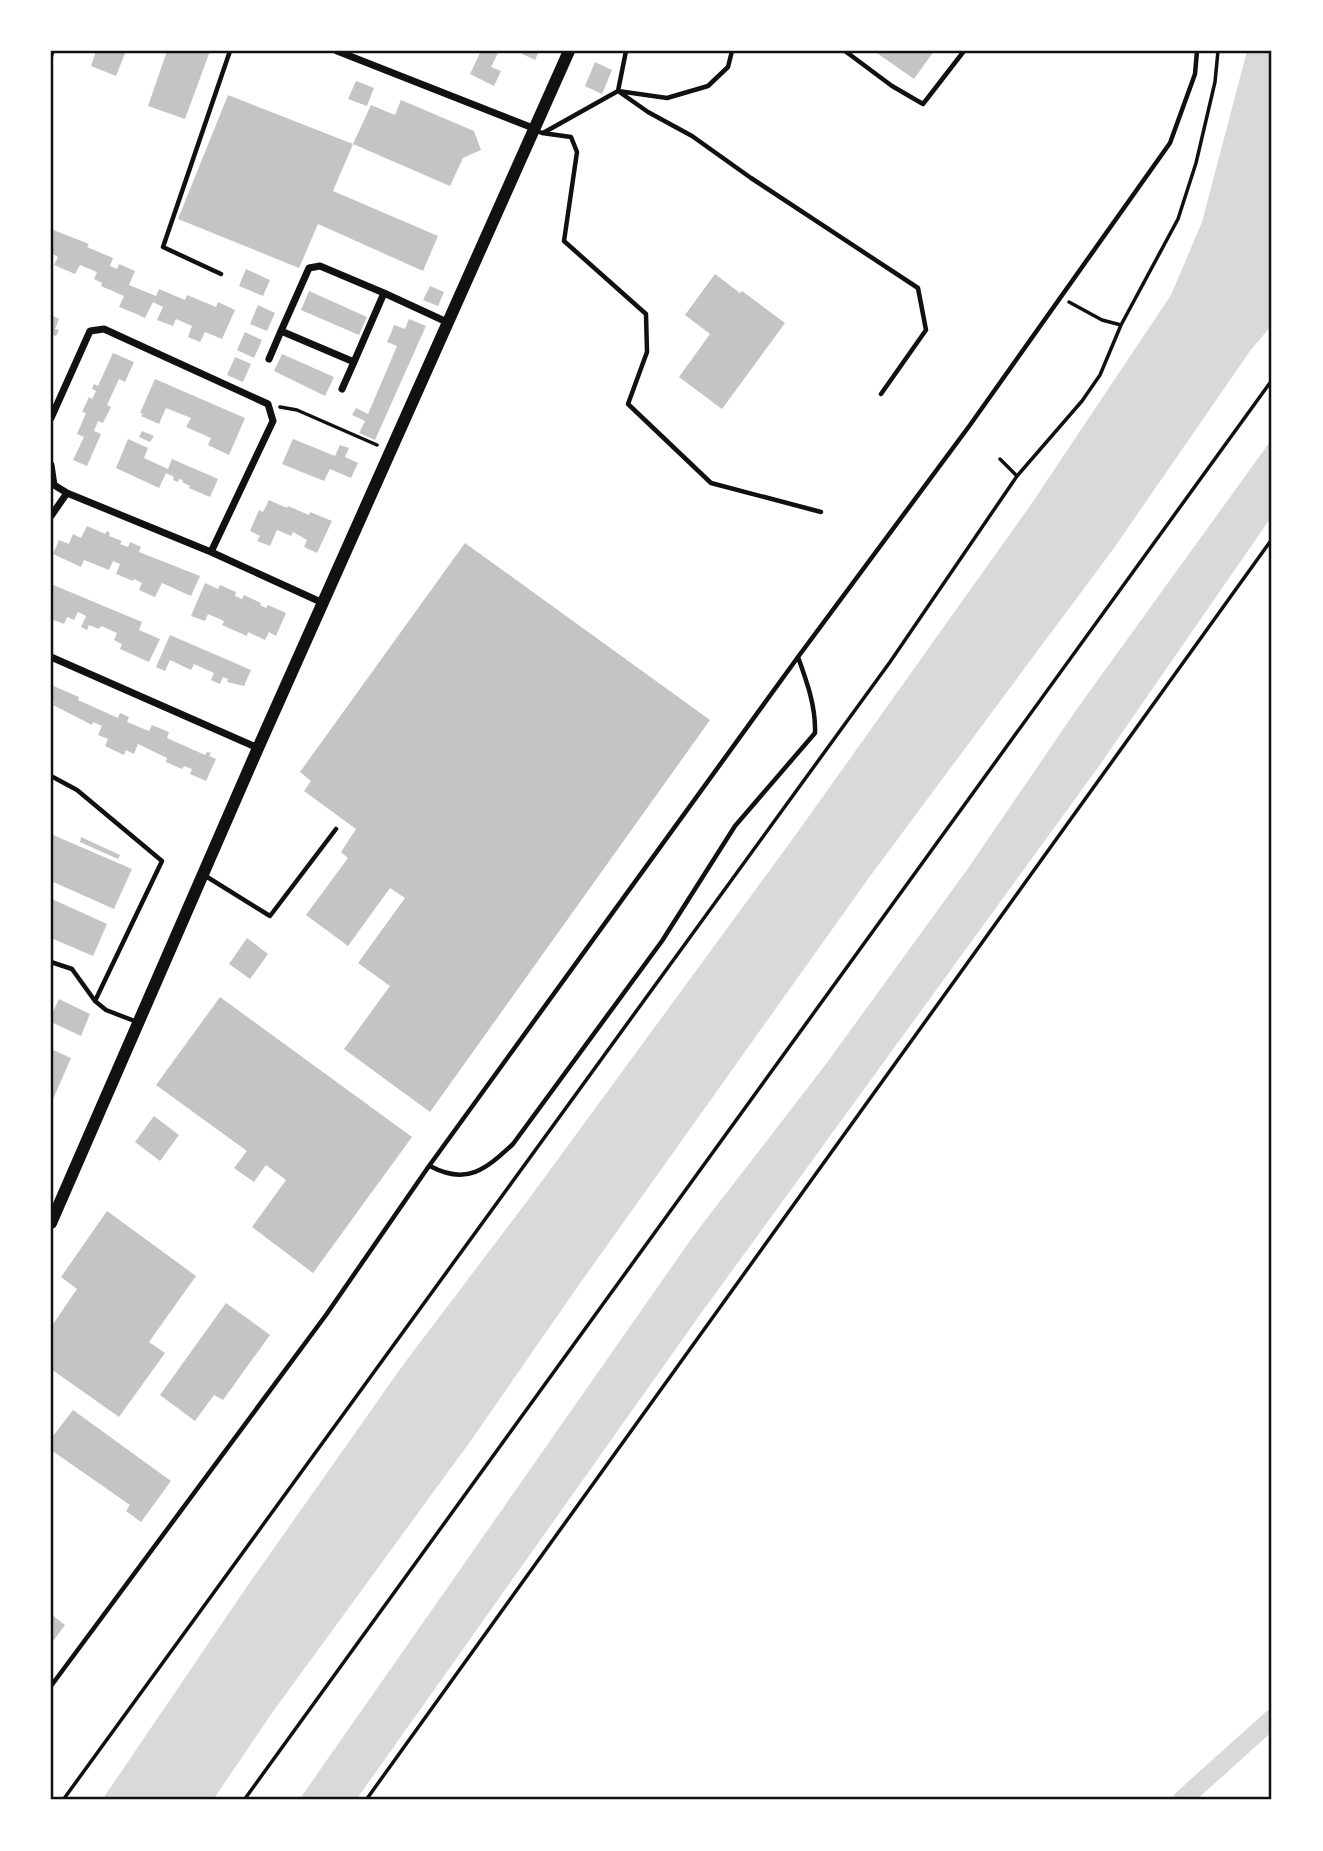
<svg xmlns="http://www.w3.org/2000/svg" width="1323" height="1851" viewBox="0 0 1323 1851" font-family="'Zilla Slab',serif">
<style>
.water{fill:#d9d9d9}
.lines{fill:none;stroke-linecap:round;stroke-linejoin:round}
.canal{stroke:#d9d9d9;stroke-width:19}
.building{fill:#c4c4c4}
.path{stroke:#111;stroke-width:3.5}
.service{stroke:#111;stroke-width:4.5}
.minor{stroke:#111;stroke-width:7}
.tertiary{stroke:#111;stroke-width:12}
.neatline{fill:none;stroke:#111;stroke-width:2.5}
</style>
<rect width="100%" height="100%" fill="#fff"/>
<path class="water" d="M1247,51H1272V325L1250,351L1114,548L868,879L576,1289L472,1439L272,1713L213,1800H102L248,1585L403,1365L528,1200L797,833L1032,503L1171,295L1202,222Z
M1272,439V516L1099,766L699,1316L356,1800H299L694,1235L826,1064L969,867L1079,706Z"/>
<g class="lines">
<path class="canal" d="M1182,1800L1272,1719"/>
</g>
<path class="building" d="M96,51H126L116,76L91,66Z
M167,51H210L185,119L148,106Z
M481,51H499L491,67L501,71L494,86L470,74Z
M516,51H539L535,60Z
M874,51H934L914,79Z
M595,62L612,70L602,94L585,86Z
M356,81L374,88L367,106L348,99Z
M228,95L353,144L333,191L438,236L423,271L318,224L299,268L178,219Z
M401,100L474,131L481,150L463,158L450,186L353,144L371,105L395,115Z
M51,229L89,244L87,247L113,258L110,266L117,269L119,264L135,271L129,285L156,296L159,289L185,300L187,295L216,307L218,302L235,310L222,339L205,332L200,342L188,337L192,326L176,319L173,326L157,320L163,307L153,302L145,318L134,313L119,307L124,296L101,286L102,283L94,279L97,272L80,265L75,274L54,265L58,257L51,253Z
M246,269L270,280L263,296L239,286Z
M715,274L740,293L742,291L785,323L722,409L679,377L710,334L685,315Z
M430,286L444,292L438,306L423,300Z
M309,291L367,317L359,335L301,310Z
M258,305L275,313L267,331L250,324Z
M51,315L59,319L55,329L59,330L56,336L53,335L51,339Z
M409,319L426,326L375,440L359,433L365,421L352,415L356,408L368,414L397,346L387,342L391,333L394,325L405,329Z
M245,332L262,340L254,358L237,350Z
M113,353L134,362L125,382L119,379L107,405L111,407L103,423L98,421L94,431L101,434L87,466L73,460L84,437L77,434L86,413L82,412L89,397L92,399L96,391L92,389L94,384L98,386Z
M282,354L334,377L325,396L274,371Z
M235,357L251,364L243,382L227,375Z
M155,379L245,418L229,455L208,445L211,438L186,427L191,418L166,408L159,424L141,416L143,414L140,413Z
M142,431L154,436L150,442L139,437Z
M128,439L148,448L144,458L168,469L172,459L218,479L210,497L189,488L190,486L182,482L183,480L179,479L178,482L173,480L174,477L166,473L159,488L116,468Z
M293,439L335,456L340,445L349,448L345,457L358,463L351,478L330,469L324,481L282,464Z
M269,500L287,508L288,506L309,515L310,512L332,521L317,553L304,547L307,540L293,532L291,536L277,530L270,546L257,541L260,536L250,531L259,510L263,512Z
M87,526L105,534L107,531L110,533L109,536L122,541L120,544L128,547L130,542L141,547L139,552L200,576L191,596L162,583L155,597L139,590L142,583L134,579L133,581L116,574L120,564L113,561L109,570L84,560L81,567L53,554L59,540L69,544L73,534L81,538Z
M465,543L710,720L430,1112L344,1049L390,986L358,963L405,898L390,888L348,946L306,915L348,858L341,852L356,829L304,791L311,781L300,772Z
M205,583L218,589L220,585L236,592L235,596L242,599L244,595L261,603L260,605L266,608L268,605L286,613L276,636L269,632L265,640L248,632L247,636L222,625L224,621L208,614L205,621L191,616Z
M51,584L142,622L139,630L160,639L149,662L120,649L122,644L114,640L117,633L101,626L99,629L89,625L87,630L81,627L86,616L78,612L74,620L67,617L64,624L51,619Z
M170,635L251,670L244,686L227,682L228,679L223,677L220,684L211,680L214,673L194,664L191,670L170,660L165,671L156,667Z
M51,685L79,697L78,700L118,718L120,713L129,717L127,722L149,731L152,725L169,732L167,738L205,755L207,752L211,753L209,756L216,759L206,781L190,774L192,769L184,766L182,769L166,762L167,758L138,744L134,754L126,750L124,755L105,746L108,739L98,735L102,726L93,722L92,725L53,705L54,701L51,700Z
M53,835L132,869L114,909L51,881V840Z
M81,837L120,855L118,859L80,842Z
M52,899L107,924L93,956L51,938Z
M247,938L268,954L250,979L229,964Z
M220,997L412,1137L313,1273L252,1227L286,1180L266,1165L254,1182L234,1168L247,1151L156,1085Z
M59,999L90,1014L81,1036L51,1022V1016Z
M51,1049L71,1058L51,1104Z
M154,1116L179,1135L160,1161L135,1142Z
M107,1211L196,1276L149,1342L165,1353L119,1417L51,1369V1327L77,1289L61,1277Z
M226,1303L270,1335L223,1400L214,1395L195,1421L160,1395Z
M73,1410L171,1481L141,1522L126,1511L130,1505L51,1450L53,1436Z
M51,1614L65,1625L51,1644Z"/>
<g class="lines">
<path class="path" d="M51,58L53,51
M1069,302L1102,320L1121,325
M280,407L297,410L377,445
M1000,459L1017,476
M63,1800L890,662L1017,476L1082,401L1100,375L1121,325L1178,219L1196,163L1215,82L1218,51
M244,1800L1272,380
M366,1800L1272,539"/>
<path class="service" d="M845,51L892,86L923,104L964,51
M618,91L648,112L692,136L751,178L918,288L926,330L881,394
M618,91L626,51
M537,131L542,133L571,137L577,152L564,241L646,314L647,352L628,404L711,483L821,512
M543,133L618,91L667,98L708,86L728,67L732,51
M221,274L163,247L230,51
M51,776L77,790L162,861L95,1001
M204,875L270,916L336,829
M51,962L72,969L95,1001L106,1010L137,1022
M430,1166C467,1186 486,1169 513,1144L662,941L735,826L815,733C816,707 807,682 798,657
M51,1686L326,1315L429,1166L798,657L970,425L1170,143L1195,74L1197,51"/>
<path class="minor" d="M337,51L533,128
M384,293L320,266L309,268L281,331L354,362L384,293L449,323
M269,359L281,331
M342,389L354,362
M51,418L90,331L104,329L268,404L273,421L211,552L323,603
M51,465L54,485L67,493L211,552
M51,516L67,493
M51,657L258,748"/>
<path class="tertiary" d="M51,1223L258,748L569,51"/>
</g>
<rect width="1323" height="1851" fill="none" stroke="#ffffff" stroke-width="105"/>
<rect x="52" y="52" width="1218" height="1746" class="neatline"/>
</svg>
